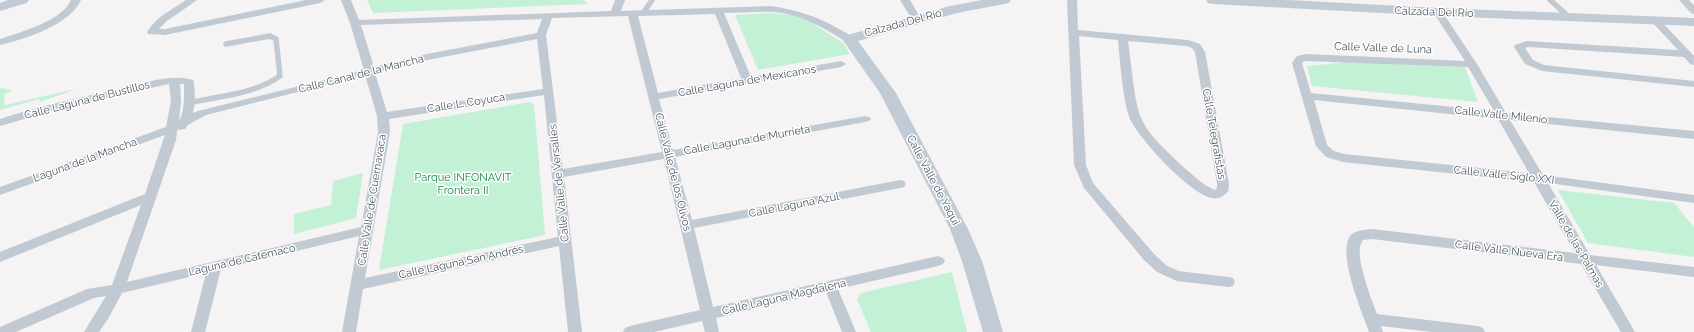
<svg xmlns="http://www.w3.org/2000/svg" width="1694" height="332" viewBox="0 0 1694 332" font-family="Raleway,sans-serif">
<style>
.green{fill:#c3f1d5}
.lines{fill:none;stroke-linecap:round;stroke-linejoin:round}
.lane{stroke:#c1cad2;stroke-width:5.5}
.street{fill:#c1cad2;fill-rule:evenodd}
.secondary{fill:#c1cbd6;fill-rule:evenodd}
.labels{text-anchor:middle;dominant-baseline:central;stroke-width:3;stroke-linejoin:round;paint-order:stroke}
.street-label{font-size:11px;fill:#4a5661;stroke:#fff}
.park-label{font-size:11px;fill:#17864f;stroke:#fff}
</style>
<rect width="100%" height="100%" fill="#f5f3f3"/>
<path class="green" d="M367,0H584L587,4L373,13Z
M768,13L794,15L812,23L843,43L850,54L758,70L735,15Z
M1349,62L1465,67L1478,102L1312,86L1307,66Z
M0,88L12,90L4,95L5,105L76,89L40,102L39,99L0,110Z
M530,102L534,104L545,235L379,270L403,124Z
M363,173L356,218L294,234V214L331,205L333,181Z
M1558,190L1674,203L1694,227V257L1588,243Z
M952,272L967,332H871L857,299L861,293Z"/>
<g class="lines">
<path class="lane" d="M1550,0L1569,17
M644,12L652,0
M189,103C219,96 255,94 280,76L276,39L270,36L226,44"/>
<path class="street" d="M71,0H81C70,25 25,39 0,45V39C21,32 62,21 71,0Z
M186,0H197L167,21L159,29H165L306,0H325L320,3L165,35L148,34L147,32L151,26L160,17Z
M341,0H351L359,20L611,11L615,0H625L621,11L771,6C796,10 817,16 839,29C844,32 850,34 854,39L849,42L845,41C822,27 799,13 771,12C756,11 740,13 724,13L751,77L841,61L846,64L841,67L659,99L673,150L865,116L869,117L871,119L869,121L865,122L675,157L692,220L900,180L904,181L906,184L904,187L900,188L694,228L713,307L938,256L943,258L945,261L943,264L938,266L838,289L856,332H842L826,292L716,318L719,332H705L702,321L654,332H623L625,328L630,326L700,310L664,159L564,177L582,332H568L559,246L363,289L356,332H342L359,236L221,269L205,332H191L206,273L122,293L108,319L99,332H84L106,296L94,298L16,332H0V327L87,289L112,285L141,205L0,262V252L145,194L165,135L0,195V187L166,127L171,101L169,84L66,107L0,126V119C42,105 84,97 127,87C149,82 170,74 193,80L194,82L195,100L193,113L198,111L364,70L350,23ZM715,14L741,78L658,93L638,16ZM628,16L662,152L563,169L546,35L552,18ZM542,19L537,33L427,54L374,67L361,25ZM537,39L543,89L387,112L375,73L427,60ZM365,75L377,116L378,132L361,227L127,282L176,140L177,130L185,129L188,125L206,115ZM180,84H184C184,96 185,110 179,121L181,101ZM544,95L558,237L365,278L390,132L389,119Z
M900,0H910L921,19L919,21H913Z
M1067,0H1077L1078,30L1188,40L1200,44L1205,52L1229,184C1229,190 1228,193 1223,196C1218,199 1213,199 1208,197C1186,189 1142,142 1131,121C1123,105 1120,60 1118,40L1079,36L1086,165L1093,183L1154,254L1167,266L1179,271L1228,277L1233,278L1235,282L1233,286L1228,287L1177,281L1157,272L1144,260L1084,188L1074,165ZM1128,41L1186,46L1192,48L1195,52L1217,184V188L1215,190C1202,185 1191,173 1180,164C1167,151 1150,137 1142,120C1134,104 1131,60 1128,41Z
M1679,0H1689L1694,5V14L1691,13Z
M1438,9L1441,10L1477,64L1506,113L1694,131V139L1510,120L1543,175L1694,195V203L1548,183L1590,255L1694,267V277L1596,265L1635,332H1621L1581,264L1372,239L1363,240C1352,252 1372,300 1377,314L1478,326L1483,328L1485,332H1432L1381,326L1383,332H1369C1362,312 1336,252 1351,235C1356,230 1365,230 1372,229L1575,253L1534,182L1343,162L1326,157L1316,146L1292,63L1297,56L1307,54L1465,61L1433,12ZM1304,61L1468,67L1494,111L1311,93L1302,63ZM1314,100L1498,119L1529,173L1344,154L1334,151L1327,145Z
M1656,18L1659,19L1694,56V65L1690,64L1684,57L1528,47L1525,48L1533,60L1544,65L1694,81V87L1542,71L1525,64L1514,47L1515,45L1527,41L1678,50L1651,21Z"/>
<path class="secondary" d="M8,0H29L27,3L0,11V3Z
M982,0H1011L1009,3L957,13L858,41L896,93L968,229L982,261L1003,332H983L962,261L950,229L880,93L842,39L844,36L950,6Z
M1206,0H1289L1438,8L1694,18V26L1438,16L1213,4L1208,3Z"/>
</g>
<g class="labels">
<g class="street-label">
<text transform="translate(1434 12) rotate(2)">Calzada Del Río</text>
<text transform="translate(903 23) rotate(-15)">Calzada Del Río</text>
<text transform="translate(1383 48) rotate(2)">Calle Valle de Luna</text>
<text transform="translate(361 74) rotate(-14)">Calle Canal de la Mancha</text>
<text transform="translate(747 81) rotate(-10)">Calle Laguna de Mexicanos</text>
<text transform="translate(87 100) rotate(-14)">Calle Laguna de Bustillos</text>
<text transform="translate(466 103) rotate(-9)">Calle L. Coyuca</text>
<text transform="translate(1501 115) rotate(6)">Calle Valle Milenio</text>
<text transform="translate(1214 134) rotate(80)">Calle Telegrafistas</text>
<text transform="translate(747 140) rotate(-10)">Calle Laguna de Murrieta</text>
<text transform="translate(85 160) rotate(-20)">Laguna de la Mancha</text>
<text transform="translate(673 172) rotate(76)">Calle Valle de los Olivos</text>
<text transform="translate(1504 175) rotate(6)">Calle Valle Siglo XXI</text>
<text transform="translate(933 180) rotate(62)">Calle Valle de Yaqui</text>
<text transform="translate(559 183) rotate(-96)">Calle Valle de Versalles</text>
<text transform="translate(372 200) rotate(-81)">Calle Valle de Cuernavaca</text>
<text transform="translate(794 205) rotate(-11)">Calle Laguna Azul</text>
<text transform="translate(1576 244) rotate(60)">Valle de las Palmas</text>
<text transform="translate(1509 251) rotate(7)">Calle Valle Nueva Era</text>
<text transform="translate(242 260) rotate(-13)">Laguna de Catemaco</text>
<text transform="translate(461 262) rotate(-12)">Calle Laguna San Andrés</text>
<text transform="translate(784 297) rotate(-13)">Calle Laguna Magdalena</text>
</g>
<g class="park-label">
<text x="463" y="177">Parque INFONAVIT<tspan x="463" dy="13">Frontera II</tspan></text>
</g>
</g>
</svg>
